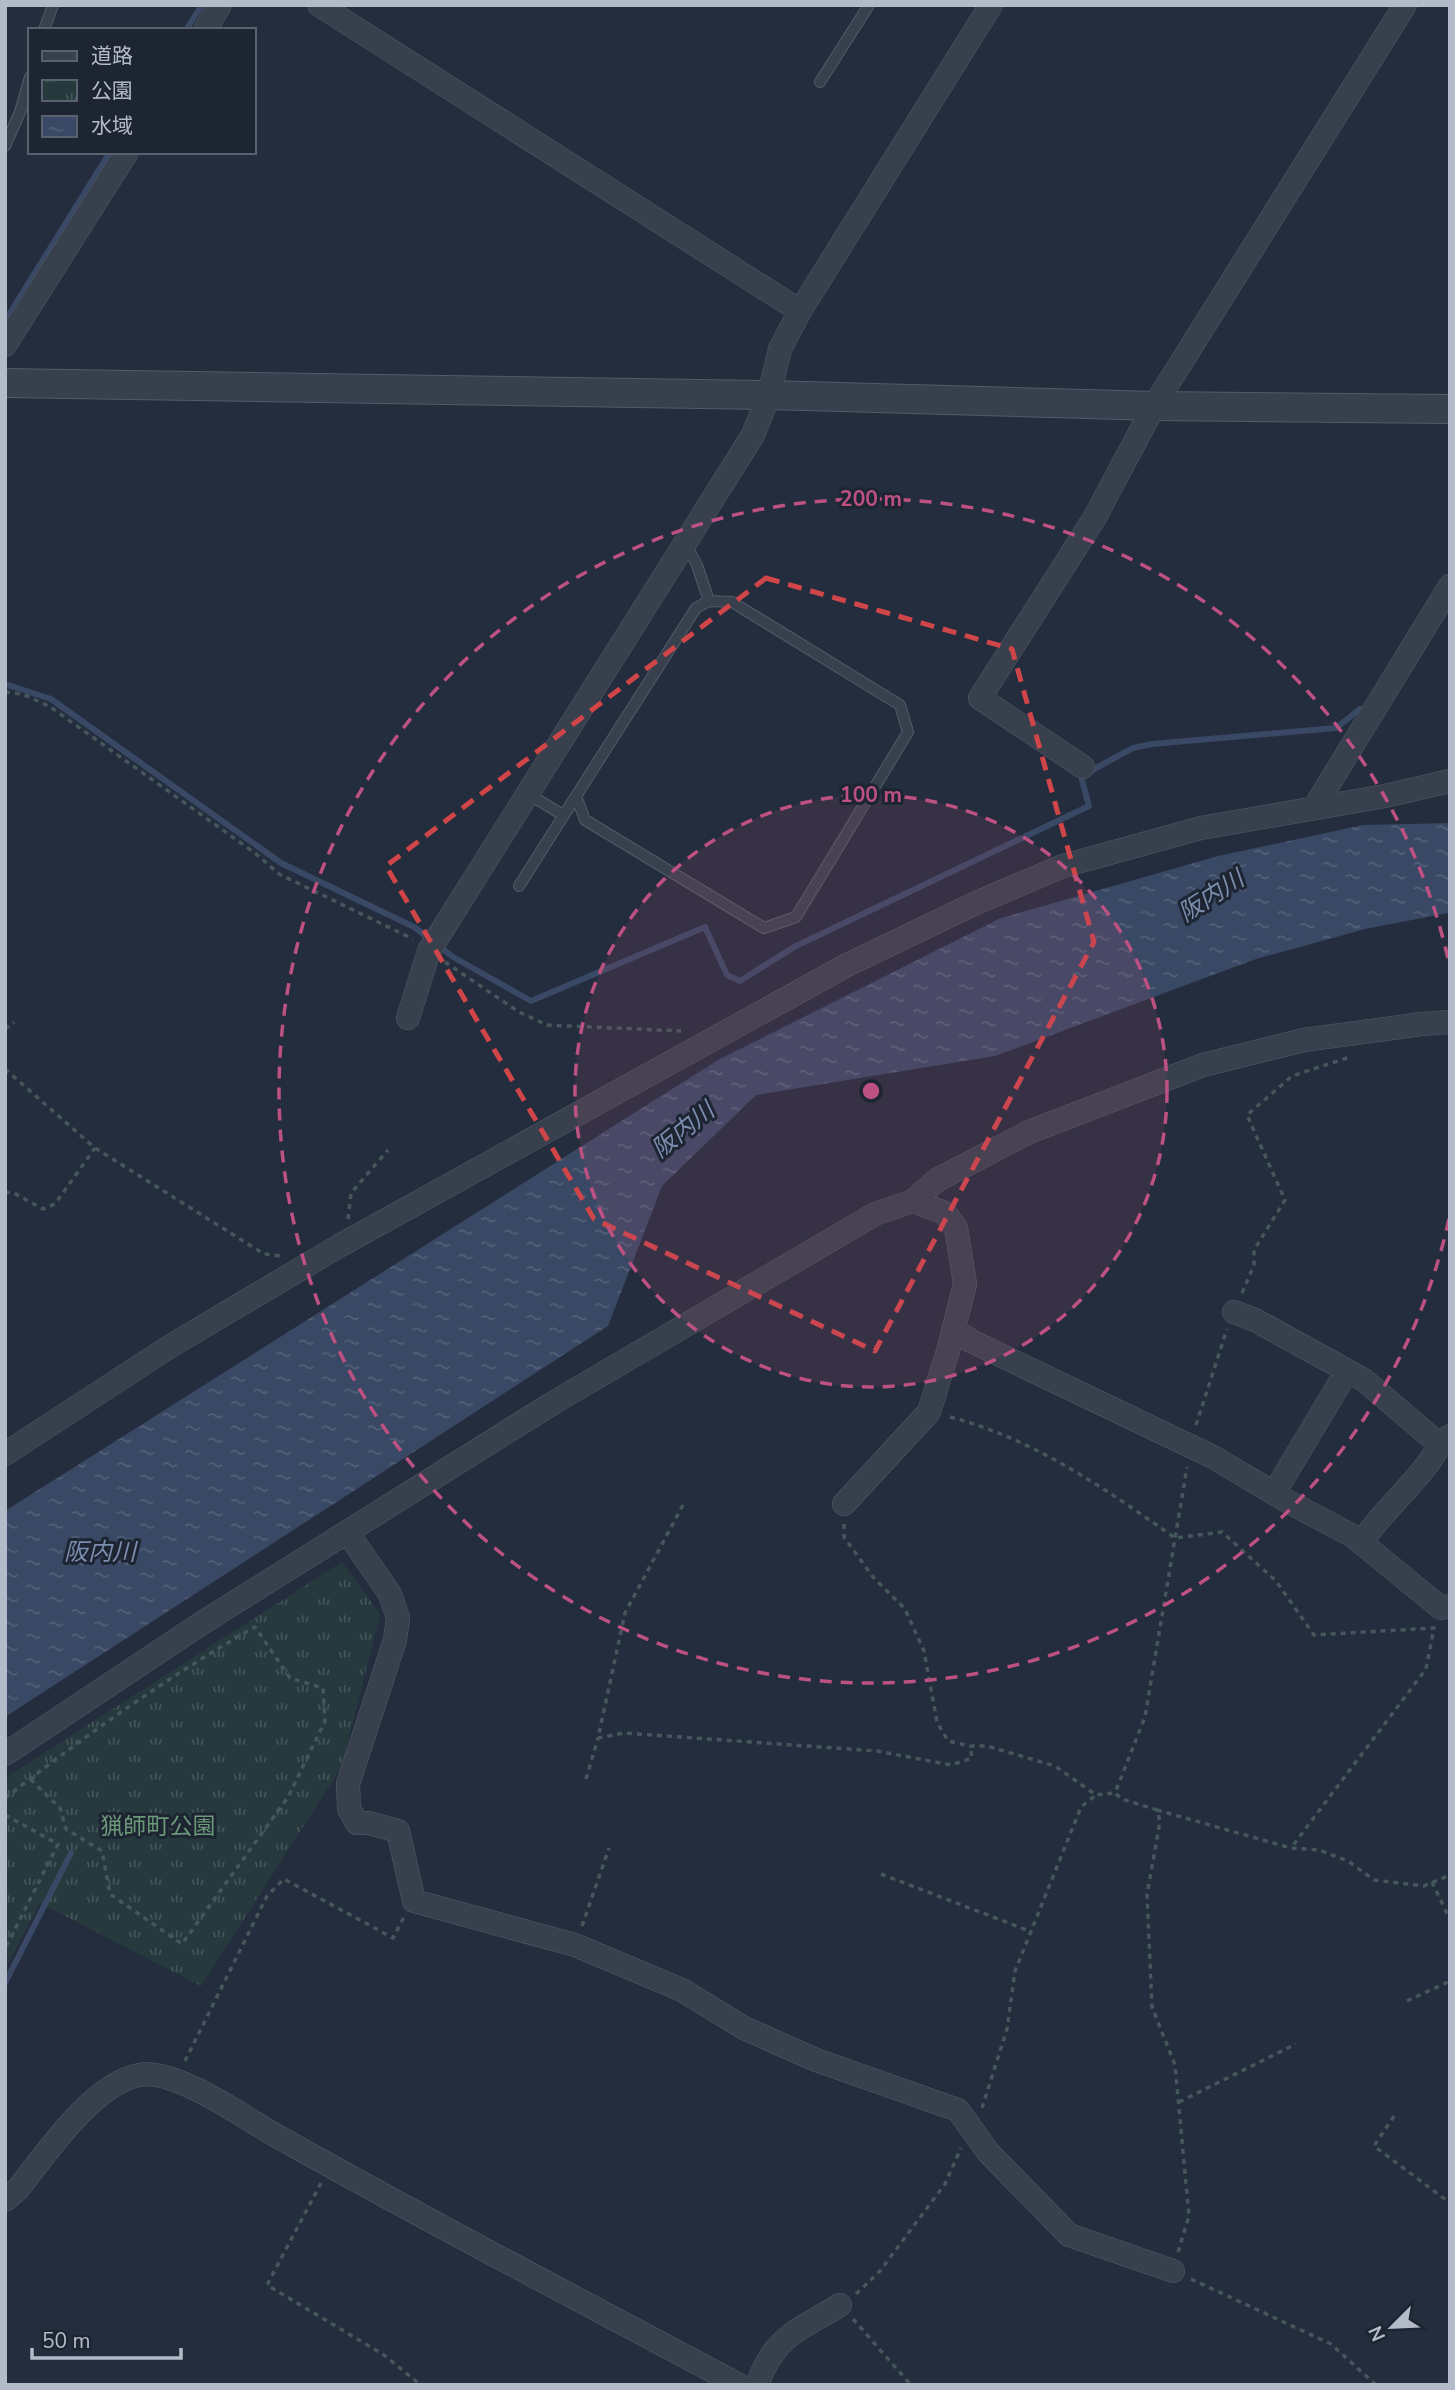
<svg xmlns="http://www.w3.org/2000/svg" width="1455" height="2390" viewBox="0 0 1455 2390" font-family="'Nunito Sans','Noto Sans JP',sans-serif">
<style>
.park{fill:url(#park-tufts)}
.water{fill:url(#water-ripples)}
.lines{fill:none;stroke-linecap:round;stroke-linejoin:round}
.stream{stroke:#394864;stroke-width:6}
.service-casing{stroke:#535b68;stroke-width:12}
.minor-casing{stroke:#535b68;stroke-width:24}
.tertiary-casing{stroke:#535b68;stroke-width:30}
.path{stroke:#44575b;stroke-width:3.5;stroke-dasharray:5 5;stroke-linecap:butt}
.service{stroke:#38404d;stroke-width:10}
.minor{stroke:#38404d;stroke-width:23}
.tertiary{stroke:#38404d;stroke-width:28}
.marked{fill:none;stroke:#cf4548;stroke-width:5;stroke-dasharray:14 9;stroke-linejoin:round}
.ring{fill:none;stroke:#bd5181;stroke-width:3.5;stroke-dasharray:12 9}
.labels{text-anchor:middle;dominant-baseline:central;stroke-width:6;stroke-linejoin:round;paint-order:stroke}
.park-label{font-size:23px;fill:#6c9979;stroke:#1d2532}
.water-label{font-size:24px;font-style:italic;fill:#7c8eaf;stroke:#1d2532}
.centre{fill:#bd5181;stroke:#1d2532;stroke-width:3.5}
.ring-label{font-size:21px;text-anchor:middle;font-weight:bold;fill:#bd5181;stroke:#1d2532;stroke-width:6;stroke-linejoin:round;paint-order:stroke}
</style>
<defs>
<pattern id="park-tufts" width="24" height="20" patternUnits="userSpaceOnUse" patternTransform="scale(1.75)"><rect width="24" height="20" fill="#263a3e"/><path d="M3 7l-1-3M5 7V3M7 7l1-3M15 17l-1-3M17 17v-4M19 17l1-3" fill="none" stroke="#435558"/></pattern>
<pattern id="water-ripples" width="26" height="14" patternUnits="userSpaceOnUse" patternTransform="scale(1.75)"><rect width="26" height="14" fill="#394864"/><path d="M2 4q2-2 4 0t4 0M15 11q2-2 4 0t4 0" fill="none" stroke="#536079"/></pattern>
</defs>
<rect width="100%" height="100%" fill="#242d3d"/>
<path class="park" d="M342,1562L380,1614L342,1766L201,1986L40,1903L5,1969V1778Z"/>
<path class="water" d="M1450,823V912L1448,913L1365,929L1256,959L995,1056L756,1095L662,1186L608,1326L5,1717V1511L718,1060L1001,918L1218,856L1363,825Z"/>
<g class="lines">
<path class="stream" d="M186,30L202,5
M5,321L110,152
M5,684L51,699L281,863L414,927L430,939
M439,946L453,957L531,1001L705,927L727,975L740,981L794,947L1089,806L1081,776L1133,748L1152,744L1336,728L1360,709
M5,1983L71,1853"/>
<g class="service-casing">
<path id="service" d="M44,30L53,5
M820,82L869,5
M5,146L20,112L30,77
M685,543L697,565L709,601L732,602L900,705L908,732L796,917L764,928L585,820L576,796L696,608L709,601
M528,794L563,815
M519,886L576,796"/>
</g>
<g class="minor-casing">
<path id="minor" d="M319,5L800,311
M205,30L220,5
M5,345L127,152
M1083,767L980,698L1095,517L1154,406L1405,5
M1314,808L1450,586
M408,1018L429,951L753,435L769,395L780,349L800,311L991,5
M1234,1312L1255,1320L1364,1380L1440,1445L1450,1436
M953,1329L971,1341L1213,1457L1287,1501L1353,1536L1441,1608L1450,1606
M5,1454L169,1347L339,1246L847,965L976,903L1063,866L1201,828L1385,796L1450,781
M1274,1493L1347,1371
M844,1504L929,1412L948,1351L965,1284L956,1228L945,1213L913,1201
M347,1532L390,1594L398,1618L395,1640L348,1784L349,1809L357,1823H369L398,1831L414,1901L575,1945L682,1990L744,2028L816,2060L958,2110L988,2152L1069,2235L1173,2271
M1361,1543C1384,1508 1419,1482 1440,1445
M5,1754L202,1623L553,1403L875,1214L913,1201L937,1180L1029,1132L1203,1065L1304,1040L1422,1024L1450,1022
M5,2200L18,2189C47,2152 93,2084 139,2075C173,2068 238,2113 268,2131C423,2219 582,2301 739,2385
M757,2385C775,2335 798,2331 840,2305"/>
</g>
<g class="tertiary-casing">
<path id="tertiary" d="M5,383L769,395L1154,406L1450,409"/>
</g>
<path class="path" d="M5,692L22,694L49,706L255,853L279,874L413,939
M445,962L519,1012L547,1025L681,1031
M5,1029L14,1022
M5,1069L95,1148L264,1254L282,1256
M5,1193L12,1192L43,1209L55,1204L95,1148
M348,1219L351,1193L388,1150
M1242,1293L1254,1265V1250L1285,1200L1247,1115L1292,1076L1350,1057
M950,1417C1032,1438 1106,1489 1175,1538L1222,1532L1276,1581L1314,1635L1434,1628L1426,1669L1291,1848
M1196,1425L1227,1329
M683,1505L625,1613L598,1738L624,1733L877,1751L951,1765L972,1758L970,1746
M844,1524V1537L873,1577L905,1609L924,1651L937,1722L948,1741L970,1746H987L1055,1766L1096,1795L1115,1793
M586,1779L598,1738
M5,1798C85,1736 167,1677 255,1627L290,1678L323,1688L325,1721L288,1797L182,1944L110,1894L102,1851L66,1829L60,1808L30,1779
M1157,1810L1291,1848L1319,1850L1348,1861L1374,1880L1424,1886L1450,1875
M5,1815L58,1844L5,1949
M881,1874L1032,1932
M1432,1882L1450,1920
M582,1926L609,1848
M1407,2001L1450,1981
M185,2061L267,1896L284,1879L393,1938L404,1917
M1179,2102L1296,2044
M982,2108L1007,2029L1015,1971L1081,1807L1096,1795
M1394,2116L1374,2146L1450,2203
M321,2183L267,2285L384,2355L417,2382L424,2385
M1178,2252L1189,2216L1175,2065L1152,2007L1147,1895L1160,1821L1157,1810L1122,1799L1115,1793L1145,1717L1187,1467
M1191,2279L1331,2344L1376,2385
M856,2294L880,2271L945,2184L961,2148
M853,2319L911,2385"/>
<use href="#service" class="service"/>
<use href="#minor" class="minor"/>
<use href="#tertiary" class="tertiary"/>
</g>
<path class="marked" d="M766,578L1012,649L1094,942L875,1351L594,1219L386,866Z"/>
<circle cx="871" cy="1091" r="296" fill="#bd5181" fill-opacity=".12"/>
<g class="ring">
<circle cx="871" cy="1091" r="296"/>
<path d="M1449 1219A592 592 0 1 1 1449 963"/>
</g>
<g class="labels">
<g class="park-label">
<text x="158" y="1826">猟師町公園</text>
</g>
<g class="water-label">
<text transform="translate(1211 896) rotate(-33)">阪内川</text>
<text transform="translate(683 1130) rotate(-39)">阪内川</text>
<text x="100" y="1552">阪内川</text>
</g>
</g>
<circle cx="871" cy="1091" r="10" class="centre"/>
<g class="ring-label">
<text x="871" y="506">200 m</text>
<text x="871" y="802">100 m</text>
</g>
<rect width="1455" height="2390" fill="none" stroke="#b4bbc8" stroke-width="14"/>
<rect x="28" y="28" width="228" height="126" fill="#1d2532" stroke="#59616e" stroke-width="2"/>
<rect x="42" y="51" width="35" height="10" fill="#38404d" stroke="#59616e" stroke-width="2"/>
<text x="91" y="63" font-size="21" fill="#b4bbc8">道路</text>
<rect x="42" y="80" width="35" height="21" fill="url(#park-tufts)" stroke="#59616e" stroke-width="2"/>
<text x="91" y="98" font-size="21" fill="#b4bbc8">公園</text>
<rect x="42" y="116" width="35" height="21" fill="url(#water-ripples)" stroke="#59616e" stroke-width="2"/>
<text x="91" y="133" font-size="21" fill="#b4bbc8">水域</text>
<g transform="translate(1392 2327) rotate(246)" stroke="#1d2532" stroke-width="5" paint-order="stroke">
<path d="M0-5L12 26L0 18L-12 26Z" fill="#b4bbc8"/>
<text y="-10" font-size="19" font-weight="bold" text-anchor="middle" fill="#b4bbc8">N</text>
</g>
<path d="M32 2348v10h149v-10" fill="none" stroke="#b4bbc8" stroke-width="3.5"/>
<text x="42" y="2348" font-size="21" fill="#b4bbc8" stroke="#1d2532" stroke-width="5" paint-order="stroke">50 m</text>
</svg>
